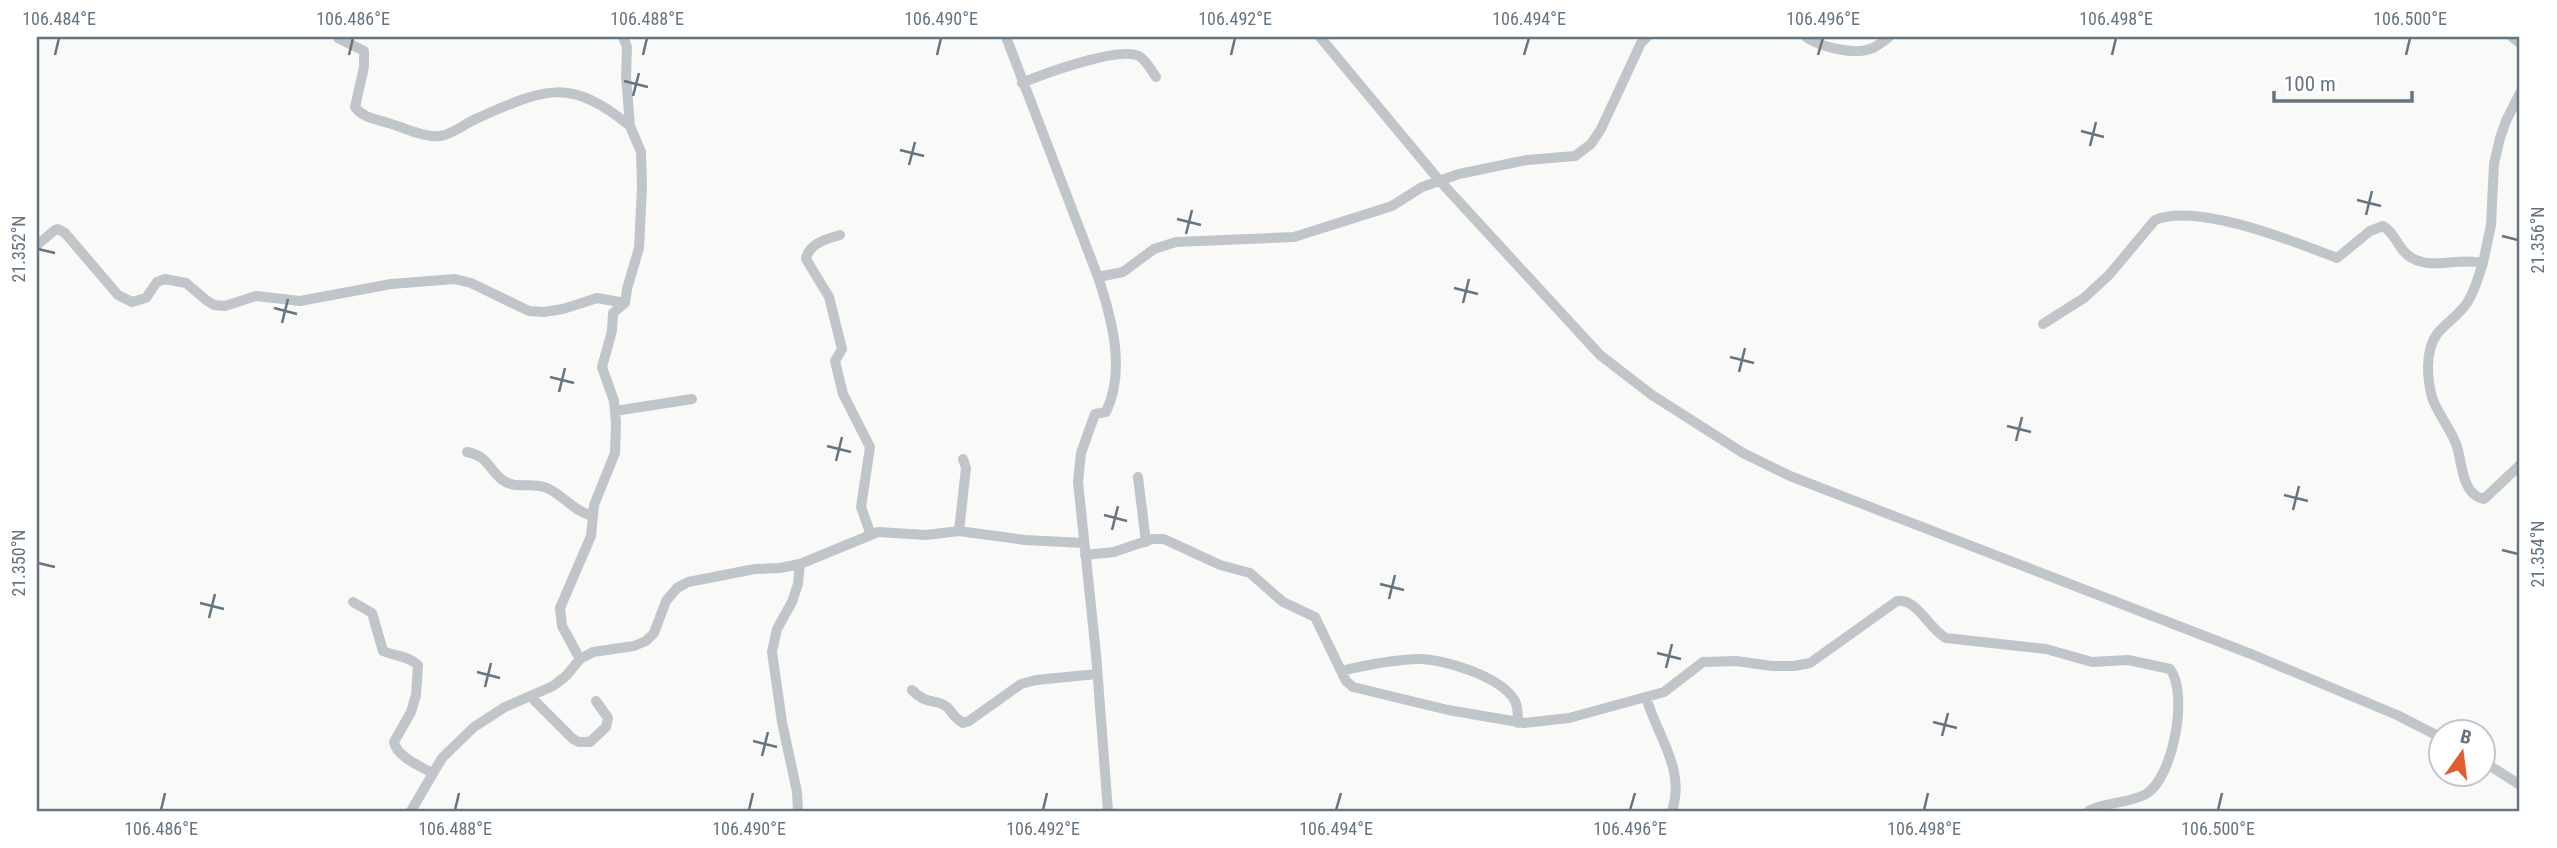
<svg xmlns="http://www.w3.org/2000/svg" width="2557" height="848" viewBox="0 0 2557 848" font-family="'Roboto Condensed',sans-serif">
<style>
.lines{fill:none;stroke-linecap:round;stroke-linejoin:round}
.minor{stroke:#c0c5c9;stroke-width:10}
.ticks{fill:none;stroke:#657481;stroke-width:2.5}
.neatline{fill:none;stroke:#657481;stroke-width:2.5}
.ticks-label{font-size:18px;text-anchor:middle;fill:#657481}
</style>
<rect width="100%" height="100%" fill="#f9f9f7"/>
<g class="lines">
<path class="minor" d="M1006,37L1098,277C1112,319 1126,370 1106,412L1095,414L1081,453L1078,482L1096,654L1108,811
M1320,37L1439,180L1600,355L1652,395L1743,453L1790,476L2251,654L2397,715L2442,738
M1806,37C1820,47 1854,55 1870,49C1877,47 1883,41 1889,37
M2512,37L2520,43
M338,38L364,51V67L355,107C363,118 376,119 388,123C403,127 424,138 440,136C454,134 465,123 478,118C545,88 570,77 630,126
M1022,83C1043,74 1119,46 1139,56C1146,60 1151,70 1156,77
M840,235C827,239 809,243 806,259L829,297L842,349L835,361L843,394L870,447L861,507L871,535
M37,245L55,230L58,229L65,233L118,295L132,302L146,298L157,282L165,279L186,283L206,300L214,305L225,306L256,296L300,301L391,284L455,279L471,283L529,311L544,312L563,309L597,298L625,303
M2483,263C2478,277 2475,291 2467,303C2458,316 2446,323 2437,334C2425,351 2427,378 2432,397C2438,416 2453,430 2458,450C2462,466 2463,495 2484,499L2520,465
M1098,277L1123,272L1154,249L1176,242L1294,237L1392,206L1422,187L1459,174L1527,160L1575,156L1591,144L1601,129L1641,43L1647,37
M2043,324L2084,298L2109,275L2155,220C2197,202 2295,242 2337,258L2370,231L2383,226C2396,233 2398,251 2412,258C2432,270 2461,257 2483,263L2491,225L2494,164L2500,138L2506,121L2520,93
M615,411L692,399
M467,452C489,457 486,466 501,479C515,490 529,482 544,487C561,492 571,510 592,516
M1138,477L1146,542
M959,531L966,468L963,459
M1085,555L1114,552L1152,539H1164L1220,565L1250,573L1283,602L1315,617L1346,681L1353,687L1448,710L1524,723L1569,718L1664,692L1703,662L1736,661L1772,666H1794L1810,663L1897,601C1917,598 1929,629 1946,638L2046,649L2092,662L2128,660L2170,669C2189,694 2173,778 2146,794C2128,804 2103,802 2089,811
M353,602L372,613L383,651C394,656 409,656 418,665L416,695L411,712L394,742C397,757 420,766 432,773
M580,659L562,626L560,608L591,536L594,505L615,453L616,422L614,401L602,367L612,331L613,313L625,303L627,289L639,248L642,187L641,152L630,126L626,76L627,47L623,37
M1341,671C1366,665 1392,660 1417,659C1443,658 1502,677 1515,701C1518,707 1518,716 1518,723
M912,690C927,706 936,698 947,707C953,713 955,719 963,723L969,721L1021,684L1036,680L1097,674
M531,697L573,739L579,742H590L606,727L608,718L596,701
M1646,697C1657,736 1686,769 1672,811
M2484,762L2520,785
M411,811L442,758L474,727L505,707L553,686L566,676L580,659L593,652L634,646L646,641L654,633L666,601L677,588L688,582L755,569L780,568L800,564L878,532L926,535L959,531L1025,540L1084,543
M798,811L797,792L782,722L772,652L777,629L792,602L798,584L800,564"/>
</g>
<path class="ticks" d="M55,55L59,38M349,55L353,38M643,55L647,38M937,55L941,38M1231,55L1235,38M1524,55L1529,38M1818,55L1823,38M2112,55L2116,38M2406,55L2410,38M624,81L648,87M633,96L639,73M2081,131L2104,137M2090,146L2096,122M900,150L924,156M909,165L915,142M2357,200L2381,206M2366,215L2372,191M1177,219L1201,225M1186,234L1192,210M2502,236L2518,240M38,249L55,253M1454,288L1478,294M1463,303L1469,279M274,308L297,314M282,323L288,299M1730,357L1754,363M1739,372L1745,348M550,377L574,383M559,392L565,368M2007,426L2031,432M2016,441L2022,417M827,446L851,452M836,461L842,437M2284,495L2308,501M2293,510L2299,486M1104,515L1127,521M1112,530L1118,506M2502,550L2518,554M38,563L55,567M1380,584L1404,590M1389,599L1395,575M200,603L224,609M209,618L215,594M1657,653L1681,659M1666,668L1672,644M477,672L500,678M485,687L491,663M1933,722L1957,728M1942,736L1948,713M753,741L777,747M762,756L768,732M161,810L165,793M455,810L459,793M749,810L753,793M1043,810L1047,793M1336,810L1341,793M1630,810L1635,793M1924,810L1928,793M2218,810L2222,793"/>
<rect width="2557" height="848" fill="none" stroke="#ffffff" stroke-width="77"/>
<g transform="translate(2462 753) rotate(14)"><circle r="33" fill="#ffffff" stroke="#c1c7cd" stroke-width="2"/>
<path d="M0-5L12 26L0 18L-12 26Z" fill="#df5d31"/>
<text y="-10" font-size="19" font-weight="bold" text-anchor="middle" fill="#657481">B</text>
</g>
<path d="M2274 91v10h138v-10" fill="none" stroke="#657481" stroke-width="3.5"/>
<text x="2284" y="91" font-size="21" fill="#657481" stroke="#ffffff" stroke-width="5" paint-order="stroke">100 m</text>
<rect x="38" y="38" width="2480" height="772" class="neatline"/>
<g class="ticks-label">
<text x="59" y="25">106.484°E</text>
<text x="353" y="25">106.486°E</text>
<text x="647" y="25">106.488°E</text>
<text x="941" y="25">106.490°E</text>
<text x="1235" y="25">106.492°E</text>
<text x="1529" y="25">106.494°E</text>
<text x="1823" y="25">106.496°E</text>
<text x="2116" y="25">106.498°E</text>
<text x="2410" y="25">106.500°E</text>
<text transform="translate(2538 240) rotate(-90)" y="6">21.356°N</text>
<text transform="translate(19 249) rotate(-90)" y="6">21.352°N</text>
<text transform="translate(2538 554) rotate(-90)" y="6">21.354°N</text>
<text transform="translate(19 563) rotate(-90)" y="6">21.350°N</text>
<text x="161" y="835">106.486°E</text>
<text x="455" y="835">106.488°E</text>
<text x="749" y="835">106.490°E</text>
<text x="1043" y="835">106.492°E</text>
<text x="1336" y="835">106.494°E</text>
<text x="1630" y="835">106.496°E</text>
<text x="1924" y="835">106.498°E</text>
<text x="2218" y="835">106.500°E</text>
</g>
</svg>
